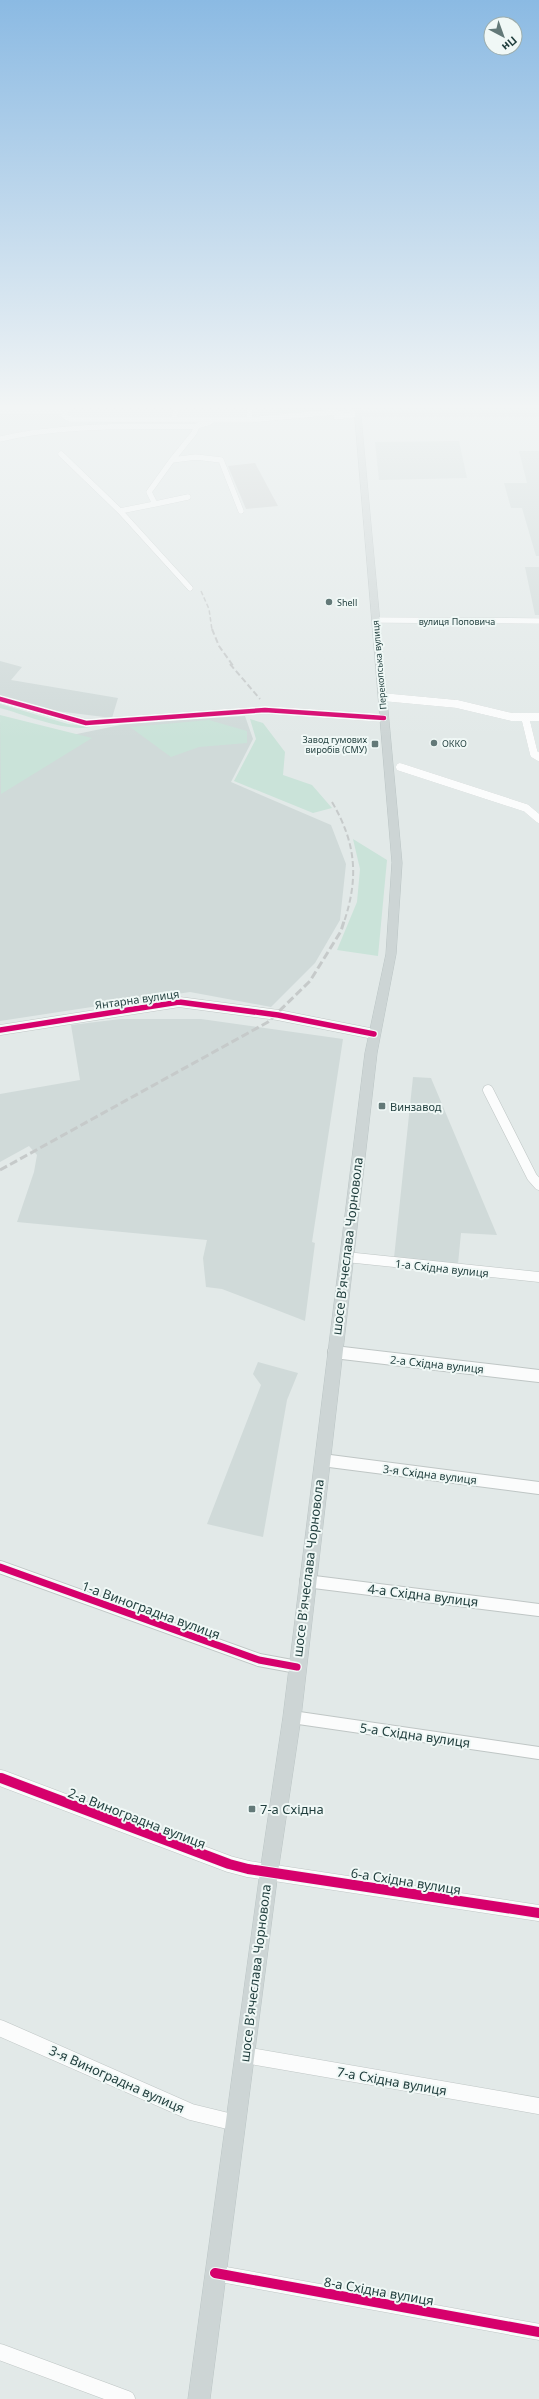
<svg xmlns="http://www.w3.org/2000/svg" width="539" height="2399" viewBox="0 0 539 2399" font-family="'Noto Sans',sans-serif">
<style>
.built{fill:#d0dad9}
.green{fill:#cae3d9}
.building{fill:#cdd2d1}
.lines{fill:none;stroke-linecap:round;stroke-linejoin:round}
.minor-far4-casing{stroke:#bfc6c5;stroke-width:6}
.minor-far3-casing{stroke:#bfc6c5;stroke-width:8}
.minor-far2-casing{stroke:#bfc6c5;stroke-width:11}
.minor-far1-casing{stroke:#bfc6c5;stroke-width:14}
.minor-casing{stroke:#bfc6c5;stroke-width:17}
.major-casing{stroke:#bbc5c5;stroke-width:1}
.minor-far4{stroke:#fbfcfc;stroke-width:5.5}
.minor-far3{stroke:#fbfcfc;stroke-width:8}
.minor-far2{stroke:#fbfcfc;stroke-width:10}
.minor-far1{stroke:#fbfcfc;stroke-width:12}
.minor{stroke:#fbfcfc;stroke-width:16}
.major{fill:#cdd5d5;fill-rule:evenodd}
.rail-far2{stroke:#c6caca;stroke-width:1.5;stroke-dasharray:4.5 2.5;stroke-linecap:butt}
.rail-far1{stroke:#c6caca;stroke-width:2;stroke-dasharray:6 3;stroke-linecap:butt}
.rail{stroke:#c6caca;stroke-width:3;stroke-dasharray:8 3.5;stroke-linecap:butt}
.cycleway-far3-casing{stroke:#f0f8f6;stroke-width:6}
.cycleway-far2-casing{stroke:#f0f8f6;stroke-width:8}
.cycleway-far1-casing{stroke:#f0f8f6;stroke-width:10}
.cycleway-casing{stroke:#f0f8f6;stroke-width:12}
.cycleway-far3{stroke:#d6006c;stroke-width:4.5}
.cycleway-far2{stroke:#d6006c;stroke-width:5.5}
.cycleway-far1{stroke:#d6006c;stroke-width:7}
.cycleway{stroke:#d6006c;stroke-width:10}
.poi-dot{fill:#637978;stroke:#f0f8f6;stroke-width:1.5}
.labels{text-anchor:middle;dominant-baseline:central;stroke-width:4;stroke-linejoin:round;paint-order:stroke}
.far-poi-label{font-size:9px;fill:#1f3d3c;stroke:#f0f8f6;text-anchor:start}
.far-street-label{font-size:9px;fill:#1f3d3c;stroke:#f0f8f6}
.street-label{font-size:11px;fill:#1f3d3c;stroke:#f0f8f6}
.poi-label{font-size:11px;fill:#1f3d3c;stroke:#f0f8f6;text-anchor:start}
.near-street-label{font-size:13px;fill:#1f3d3c;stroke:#f0f8f6}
.near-poi-label{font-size:13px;fill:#1f3d3c;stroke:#f0f8f6;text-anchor:start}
</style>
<rect width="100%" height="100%" fill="#e2e9e8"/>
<path class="built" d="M459,441L467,478L379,480L375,442Z
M519,451H539V556H536L522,508H511L504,483H527Z
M525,567H539V615H535Z
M0,661L22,667L11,680L118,698L112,718L48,710L0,697Z
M245,716L253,739L231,782L331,825L346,864L340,920L315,963L271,1007L190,992L0,1021V722L72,735L130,723Z
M121,1019H201L343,1039L312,1242L315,1243L305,1321L222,1289L206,1287L203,1258L207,1240L17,1222L34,1172L37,1155L29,1146L0,1162V1094L80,1080L71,1025Z
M413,1077L431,1078L497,1235L461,1233L458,1264L394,1258Z
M258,1362L298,1373L287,1400L263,1537L207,1524L261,1385L253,1374Z"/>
<path class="green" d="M277,403H347L348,410L276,413Z
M363,403H539V411L363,410Z
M0,704L68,724L91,727C65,732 26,715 0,708Z
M0,715L92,738L1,794Z
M250,719L263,723L285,752L283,775L312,785L332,808L313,813L234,781L256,739Z
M209,720L247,731V743L199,747L171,757L130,727Z
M353,839L387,860L378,956L337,950L357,902L360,869Z"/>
<path class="building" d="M255,463L278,506L246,509L228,466Z"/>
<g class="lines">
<g class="minor-far4-casing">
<path id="minor-far4" d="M69,403L64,416L70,419L249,420L335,412L341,414
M0,411H65
M336,417L358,414
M174,418L178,403
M249,420L250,403
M197,426L194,433L172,460L196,457L221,460L241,511
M0,439C64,424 132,427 197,426L210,422
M61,454L120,511
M172,460L149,492L155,504L188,497
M155,504L120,511L190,588
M376,620L539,621"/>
</g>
<g class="minor-far3-casing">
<path id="minor-far3" d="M382,697L457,704L512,717H539
M0,699L86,723L265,710L384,718
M525,717L534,754L539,757
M400,767L526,808L539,819"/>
</g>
<g class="minor-far2-casing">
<path id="minor-far2" d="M0,1030L179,1002L278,1015L374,1034
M488,1090L532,1177L539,1185
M346,1257L539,1277"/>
</g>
<g class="minor-far1-casing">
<path id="minor-far1" d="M334,1352L539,1376
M322,1460L539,1488
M0,1567L259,1660L297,1667
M306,1581L539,1610
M292,1717L539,1753
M0,1778L4,1779"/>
</g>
<g class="minor-casing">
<path id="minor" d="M1,1778L229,1864L248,1869L539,1913
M0,2028L191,2112L236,2123
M245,2055L539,2106
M215,2273L539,2332
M0,2352L127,2399"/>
</g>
<g class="major-casing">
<path id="major" d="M354,403H360L361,412H539V416H361L402,863L396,954L377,1053L301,1717L278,1872L210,2399H188L260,1872L283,1717L365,1053L386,954L392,863Z"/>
</g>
<use href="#minor-far4" class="minor-far4"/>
<use href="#minor-far3" class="minor-far3"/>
<use href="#minor-far2" class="minor-far2"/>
<use href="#minor-far1" class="minor-far1"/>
<use href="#minor" class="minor"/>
<use href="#major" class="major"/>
<path class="rail-far2" d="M201,591L209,609L212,630"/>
<path class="rail-far1" d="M212,629L219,646L234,667
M230,664L260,699
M332,802C356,843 359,877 344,922"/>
<path class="rail" d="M0,1170L268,1022L310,981L341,931L344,921"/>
<g class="cycleway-far3-casing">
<path id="cycleway-far3" d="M0,699L86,723L265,710L384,718"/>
</g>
<g class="cycleway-far2-casing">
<path id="cycleway-far2" d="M0,1030L179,1002L278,1015L374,1034"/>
</g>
<g class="cycleway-far1-casing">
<path id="cycleway-far1" d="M0,1567L259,1660L297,1667
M0,1778L4,1779"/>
</g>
<g class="cycleway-casing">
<path id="cycleway" d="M1,1778L229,1864L248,1869L539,1913
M215,2273L539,2332"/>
</g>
<use href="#cycleway-far3" class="cycleway-far3"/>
<use href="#cycleway-far2" class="cycleway-far2"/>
<use href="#cycleway-far1" class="cycleway-far1"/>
<use href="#cycleway" class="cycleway"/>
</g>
<linearGradient id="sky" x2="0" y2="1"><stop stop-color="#8bbae3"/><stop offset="0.55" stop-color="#f2f5f5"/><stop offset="1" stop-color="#f2f5f5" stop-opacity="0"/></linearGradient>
<rect width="539" height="739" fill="url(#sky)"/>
<g class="poi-dot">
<circle cx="329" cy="602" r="4"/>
<circle cx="434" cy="743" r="4"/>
<rect x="371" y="740" width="8" height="8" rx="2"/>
<rect x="378" y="1102" width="8" height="8" rx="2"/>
<rect x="248" y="1805" width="8" height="8" rx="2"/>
</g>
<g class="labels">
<g class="far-poi-label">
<text x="337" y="602">Shell</text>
<text x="367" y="739" text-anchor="end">Завод гумових<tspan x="367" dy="10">виробів (СМУ)</tspan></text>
<text x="442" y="743">ОККО</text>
</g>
<g class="far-street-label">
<text x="457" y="621">вулиця Поповича</text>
<text transform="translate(379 665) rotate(-95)">Перекопська вулиця</text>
</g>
<g class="street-label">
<text transform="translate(137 999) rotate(-8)">Янтарна вулиця</text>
<text transform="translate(442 1268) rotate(6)">1-а Східна вулиця</text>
<text transform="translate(437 1364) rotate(6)">2-а Східна вулиця</text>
<text transform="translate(430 1474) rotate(7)">3-я Східна вулиця</text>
</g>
<g class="poi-label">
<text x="390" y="1106">Винзавод</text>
</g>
<g class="near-street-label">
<text transform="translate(347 1246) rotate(-83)">шосе В'ячеслава Чорновола</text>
<text transform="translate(308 1568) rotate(-83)">шосе В'ячеслава Чорновола</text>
<text transform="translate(423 1595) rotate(7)">4-а Східна вулиця</text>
<text transform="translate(151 1610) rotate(20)">1-а Виноградна вулиця</text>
<text transform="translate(415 1735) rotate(8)">5-а Східна вулиця</text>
<text transform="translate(137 1818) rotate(21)">2-а Виноградна вулиця</text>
<text transform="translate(406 1881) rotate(9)">6-а Східна вулиця</text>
<text transform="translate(255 1973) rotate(-83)">шосе В'ячеслава Чорновола</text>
<text transform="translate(117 2079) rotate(24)">3-я Виноградна вулиця</text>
<text transform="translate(392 2081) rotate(10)">7-а Східна вулиця</text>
<text transform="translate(379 2291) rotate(10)">8-а Східна вулиця</text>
</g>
<g class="near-poi-label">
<text x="260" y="1809">7-а Східна</text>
</g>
</g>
<g transform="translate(503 36) rotate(139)"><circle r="19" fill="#f0f8f6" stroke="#9cadac"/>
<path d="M0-3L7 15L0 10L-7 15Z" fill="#637978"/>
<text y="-6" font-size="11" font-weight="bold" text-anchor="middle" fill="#1f3d3c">Пн</text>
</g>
</svg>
